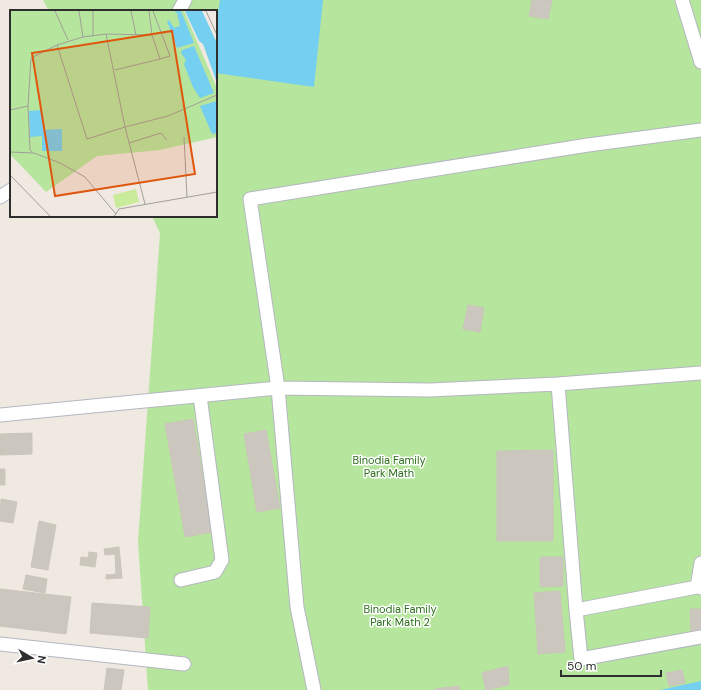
<svg xmlns="http://www.w3.org/2000/svg" width="701" height="690" viewBox="0 0 701 690" font-family="'DM Sans',sans-serif">
<style>
.green{fill:#b6e59e}
.water{fill:#75cff0}
.building{fill:#cbc7bf;stroke:#cbc5ba}
.lines{fill:none;stroke-linecap:round;stroke-linejoin:round}
.street-casing{stroke:#b4b7c1;stroke-width:15}
.street{stroke:#fff;stroke-width:13}
.labels{text-anchor:middle;dominant-baseline:central;stroke-width:3;stroke-linejoin:round;paint-order:stroke}
.park-label{font-size:11px;fill:#2c6e1b;stroke:#fff}
.inset-road{fill:none;stroke:#a29e99;stroke-width:1}
.view{fill:#df570e;fill-opacity:0.15;stroke:#df570e;stroke-width:2}
.inset-edge{fill:none;stroke:#2e2e2e;stroke-width:2}
</style>
<rect width="100%" height="100%" fill="#efe9e1"/>
<path class="green" d="M43,0H701V690H148L138,541L160,233L152,216H216V11H49Z"/>
<path class="water" d="M220,0H323L314,87L216,73V26Z
M701,681V690H660Z"/>
<path class="building" d="M532,0H552L548,19L529,16Z
M468,305L484,308L480,332L463,329Z
M193,419L212,532L185,537L165,424Z
M266,430L280,508L257,512L244,434Z
M32,433V454L0,455V434Z
M553,450V541H497V451Z
M0,469H5V485H0Z
M1,499L17,502L13,523L0,521Z
M39,521L56,525L48,570L31,567Z
M119,547L122,578L106,579V575L116,574L115,554L105,555L104,549Z
M89,552L97,553L95,567L80,565L81,557L88,558Z
M540,557H563V586L540,587Z
M26,575L47,579L45,593L23,589Z
M0,589L71,597L66,634L0,626Z
M560,591L565,652L538,654L534,593Z
M92,603L150,607L148,638L90,633Z
M690,609H701V631H691Z
M508,666L509,685L486,690L482,673Z
M107,668L124,670L121,690H104Z
M682,670L685,683L669,686L666,673Z
M459,686V690H435V689Z"/>
<g class="lines">
<g class="street-casing">
<path id="street" d="M682,0L701,62
M179,11L185,0
M701,130L588,145L250,199L278,388L430,390L558,384L701,373
M0,197L11,190
M558,384L576,610L697,587
M0,415L278,388L297,607L314,690
M701,563L697,587L701,588
M181,580L215,572L222,560L200,396
M576,610L581,659L701,637
M0,644L184,664"/>
</g>
<use href="#street" class="street"/>
</g>
<g class="labels">
<g class="park-label">
<text x="389" y="460">Binodia Family<tspan x="389" dy="13">Park Math</tspan></text>
<text x="400" y="609">Binodia Family<tspan x="400" dy="13">Park Math 2</tspan></text>
</g>
</g>
<g transform="translate(10 10)">
<rect width="207" height="207" fill="#efe9e1"/>
<path d="M0,1H174L207,78V127L150,140L87,146L36,182L0,144Z" fill="#b6e59e"/>
<path d="M126,179L129,192L106,198L103,185Z" fill="#c9ec9a"/>
<path d="M164,1H171L184,33L167,38L157,11L159,10L164,18L170,16L167,3ZM175,1H192L207,33V73L193,34L189,31ZM184,36L204,83L190,88L183,77L174,54L176,50L171,43L172,40ZM207,91V123L202,124L190,96ZM32,100L33,120L52,119V141H32V126L20,127L19,101Z" fill="#75cff0"/>
<path class="inset-road" d="M45,1L58,30M69,1L73,27M83,1V26M121,1L126,25M143,1L160,46L150,49M196,1L207,25M96,24L115,117L77,129L47,35L73,27L96,24L142,25L139,1M105,60L150,49L142,25M18,96L20,140L22,142M0,100L18,96L21,48L47,35M174,127L177,187M119,133L151,123L157,130M0,142L24,143L50,153L75,167L106,204L104,206M0,165L40,206M135,194L115,117L158,106L207,85M106,204L109,199L207,182"/>
<path class="view" d="M162,21L185,164L45,186L22,43Z"/>
<rect width="207" height="207" class="inset-edge"/>
</g>
<g transform="translate(32 658) rotate(99)" stroke="#ffffff" stroke-width="3" paint-order="stroke">
<path d="M0-3L7 15L0 10L-7 15Z" fill="#2e2e2e"/>
<text y="-6" font-size="11" font-weight="bold" text-anchor="middle" fill="#2e2e2e">N</text>
</g>
<path d="M561 670v6h100v-6" fill="none" stroke="#2e2e2e" stroke-width="2"/>
<text x="567" y="670" font-size="12" fill="#2e2e2e" stroke="#ffffff" stroke-width="3" paint-order="stroke">50 m</text>
</svg>
